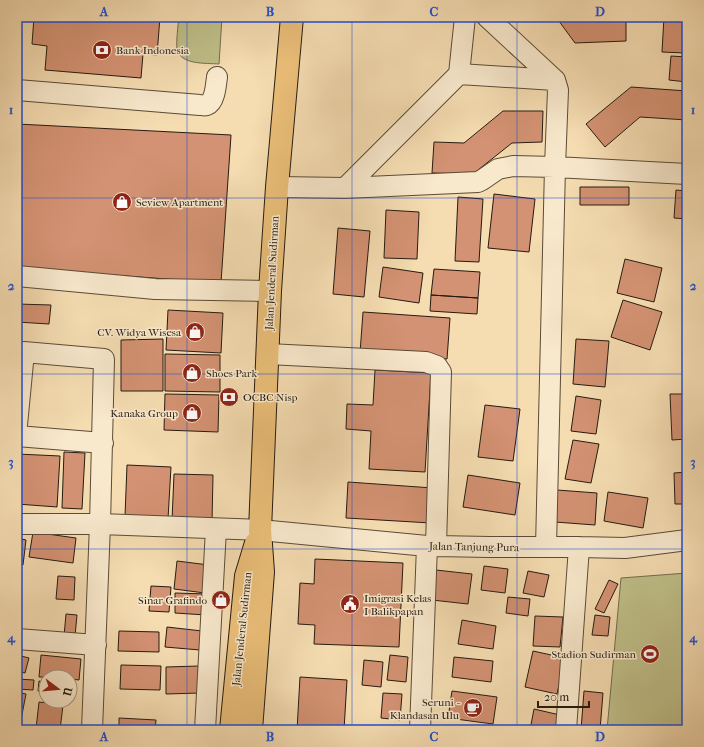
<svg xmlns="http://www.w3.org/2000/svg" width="704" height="747" viewBox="0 0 704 747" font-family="'IM FELL French Canon',serif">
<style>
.green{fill:#bfbf89;stroke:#726d4c}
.building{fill:#d39273;stroke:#261b10}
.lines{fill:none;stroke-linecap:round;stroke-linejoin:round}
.minor-casing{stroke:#5a4b38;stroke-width:22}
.highway-casing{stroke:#261b10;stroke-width:24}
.minor{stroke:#f8e8cc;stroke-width:20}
.highway{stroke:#eabe78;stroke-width:22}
.grid{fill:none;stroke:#1d4ed8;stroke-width:1;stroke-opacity:0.55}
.labels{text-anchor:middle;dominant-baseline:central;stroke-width:3;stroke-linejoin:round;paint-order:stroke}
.poi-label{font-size:11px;fill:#261b10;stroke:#f8e8cc;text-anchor:start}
.street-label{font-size:11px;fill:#261b10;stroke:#f8e8cc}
.neatline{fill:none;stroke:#1d4ed8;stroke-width:1.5}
.grid-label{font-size:13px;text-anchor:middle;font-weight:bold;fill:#1d4ed8}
</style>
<rect width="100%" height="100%" fill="#f5dcb1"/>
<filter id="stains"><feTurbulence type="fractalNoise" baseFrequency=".005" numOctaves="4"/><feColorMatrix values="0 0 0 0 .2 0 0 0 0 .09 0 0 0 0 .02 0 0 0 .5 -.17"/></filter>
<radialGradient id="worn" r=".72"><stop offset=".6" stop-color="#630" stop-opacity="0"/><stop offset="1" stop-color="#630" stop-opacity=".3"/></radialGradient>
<path class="green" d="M179,17H222L219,64C206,63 180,65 177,49C176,42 178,25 179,17Z
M687,573V730H607L621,578Z"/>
<path class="building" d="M34,17H160L157,55L143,54L141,78L45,70L47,46L32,44Z
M556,17H626V41L575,43Z
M664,17H687L685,53L662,52Z
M671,56L687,57V82L669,80Z
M631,87L687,91V120L640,117L605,147L586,124Z
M503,111H543L542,142L512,143L473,174L432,173L434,142L464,143Z
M17,124L231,135L221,283L17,268Z
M580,187H629V205H580Z
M676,190L687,191V219L674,218Z
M494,194L535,199L529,252L488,248Z
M458,197L483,199L479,262L455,261Z
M386,210L419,212L417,259L384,258Z
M338,228L370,231L364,297L333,294Z
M625,259L662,268L654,302L617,293Z
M383,267L423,273L419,303L379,297Z
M434,269L480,272L478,298L431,295Z
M431,295L478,298L477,314L430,311Z
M623,300L662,312L650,350L611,337Z
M17,304L51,305L49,324L17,322Z
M168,310L223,313L221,353L166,350Z
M363,312L450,318L447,359L360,353Z
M163,339V391H121V340Z
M576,339L609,341L605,387L573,384Z
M165,354L220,355V392L165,391Z
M375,370L431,373L425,472L369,469L371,431L346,429L347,404L373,405Z
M165,394L219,395L218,432L164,430Z
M670,394H687V439L672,440Z
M576,396L601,400L596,434L571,431Z
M485,405L520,409L513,461L478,457Z
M573,440L599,444L591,483L565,479Z
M64,452L85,453L82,509L62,508Z
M17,454L60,456L57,507L17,504Z
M127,465L171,467L168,519L125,517Z
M687,472V504H675L674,473Z
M174,474L213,475L212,522L172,521Z
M468,475L520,483L515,515L463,507Z
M348,482L433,488L431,523L346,518Z
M557,490L597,493L595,525L555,522Z
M608,492L648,498L643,528L604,521Z
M33,532L76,538L73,563L29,557Z
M17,538L26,540L23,565L17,564Z
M315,559L403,563L399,647L314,644L315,625L298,624L300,583L314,584Z
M177,561L209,565L205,593L174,589Z
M484,566L508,569L505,593L481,590Z
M436,570L472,574L468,604L432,600Z
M528,571L549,575L544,597L523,593Z
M58,576L75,577L74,600L56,599Z
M609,580L618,584L604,613L595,609Z
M151,586L171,587L169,612L149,611Z
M175,593L207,594L206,615L175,613Z
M508,597L530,599L528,616L506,613Z
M66,614L77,615L75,636H64Z
M595,615L610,617L608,636L592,635Z
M535,616L563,617L560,647L533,646Z
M462,620L496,626L493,649L458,644Z
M167,627L202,631L200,650L165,647Z
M119,631L159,632V652L118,651Z
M533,651L565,658L557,694L525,687Z
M17,655L29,658L25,673L17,671Z
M41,655L81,659L79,680L70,679V677H39Z
M390,655L408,657L406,682L387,680Z
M454,657L493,661L491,682L452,677Z
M364,660L383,662L381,687L362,685Z
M121,665L161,666L160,690L120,689Z
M199,666L200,693L166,694V667Z
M300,677L347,680L344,730H297Z
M17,679L34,680L33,690L17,689Z
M39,681L46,682V692L38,691Z
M70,686H75L74,698L70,697Z
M452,691L497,697L493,724L448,718Z
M584,691L603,693L600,730H581Z
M17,692L26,694L19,730H17Z
M383,693L402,694L400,720L381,718Z
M39,702L63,705L60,730L36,729Z
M534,709L560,715L557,730H530Z
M119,718L156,720L155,730H119Z"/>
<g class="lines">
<g class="minor-casing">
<path id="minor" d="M459,74L555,80L487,17
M17,90L200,105C202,105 205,106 207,105C215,102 216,84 217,77
M277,187L345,188L459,74L465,17
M345,188L478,182L482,180L498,169L513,166L555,167L687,174
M17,276L155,289L270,291
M268,354L426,362L437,366L441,372L436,546
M17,425L24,352L104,359L100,524L92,730
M17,436L103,443
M17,524H100L260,530L427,546H436L489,547H579L625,548L687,540
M546,547L555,167L558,90L555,80
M17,639L96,645
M205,730L216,529
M420,730L427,546
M566,730L579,547"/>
</g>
<g class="highway-casing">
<path id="highway" d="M231,730L246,576L256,543
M251,730L263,572L260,530L270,291L277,187L292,17"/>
</g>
<use href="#minor" class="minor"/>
<use href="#highway" class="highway"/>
</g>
<path class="grid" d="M187,17V730M352,17V730M517,17V730M17,198H687M17,374H687M17,549H687"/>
<defs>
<g id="bank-disc" transform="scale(1)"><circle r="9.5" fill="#8f2418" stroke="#f8e8cc"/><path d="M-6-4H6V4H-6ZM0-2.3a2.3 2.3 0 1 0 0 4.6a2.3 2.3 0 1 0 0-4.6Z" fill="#fff"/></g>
<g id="shop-disc" transform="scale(1)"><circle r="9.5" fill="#8f2418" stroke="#f8e8cc"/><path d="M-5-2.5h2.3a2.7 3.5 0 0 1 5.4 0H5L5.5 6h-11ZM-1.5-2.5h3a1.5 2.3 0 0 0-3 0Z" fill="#fff"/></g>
<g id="civic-disc" transform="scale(1)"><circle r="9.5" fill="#8f2418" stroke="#f8e8cc"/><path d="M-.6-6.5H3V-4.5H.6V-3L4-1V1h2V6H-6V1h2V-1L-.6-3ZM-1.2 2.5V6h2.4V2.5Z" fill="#fff"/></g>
<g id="stadium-disc" transform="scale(1)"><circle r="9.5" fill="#8f2418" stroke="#f8e8cc"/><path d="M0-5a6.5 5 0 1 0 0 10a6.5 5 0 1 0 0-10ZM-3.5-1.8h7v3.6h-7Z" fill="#fff"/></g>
<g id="cafe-disc" transform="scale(1)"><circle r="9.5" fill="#8f2418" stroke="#f8e8cc"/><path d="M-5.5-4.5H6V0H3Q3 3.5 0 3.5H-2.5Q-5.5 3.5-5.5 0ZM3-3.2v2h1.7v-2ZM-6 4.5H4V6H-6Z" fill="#fff"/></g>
</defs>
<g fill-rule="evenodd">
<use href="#bank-disc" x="102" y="50"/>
<use href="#shop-disc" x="122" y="202"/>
<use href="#shop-disc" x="195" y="332"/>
<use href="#shop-disc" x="192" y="373"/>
<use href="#bank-disc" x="229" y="397"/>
<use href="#shop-disc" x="192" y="413"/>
<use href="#shop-disc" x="221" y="600"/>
<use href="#civic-disc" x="350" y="604"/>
<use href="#stadium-disc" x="650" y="654"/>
<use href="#cafe-disc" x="473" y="708"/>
</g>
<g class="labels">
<g class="poi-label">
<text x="116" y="50">Bank Indonesia</text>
<text x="136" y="202">Seview Apartment</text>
<text x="181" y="332" text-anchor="end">CV. Widya Wisesa</text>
<text x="206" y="373">Shoes Park</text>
<text x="243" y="397">OCBC Nisp</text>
<text x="178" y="413" text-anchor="end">Kanaka Group</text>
<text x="364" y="598">Imigrasi Kelas<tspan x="364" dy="13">I Balikpapan</tspan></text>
<text x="207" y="600" text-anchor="end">Sinar Grafindo</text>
<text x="636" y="654" text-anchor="end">Stadion Sudirman</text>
<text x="459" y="702" text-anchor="end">Seruni -<tspan x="459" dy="13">Klandasan Ulu</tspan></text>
</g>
<g class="street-label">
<text transform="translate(272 273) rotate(-87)">Jalan Jenderal Sudirman</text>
<text transform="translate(474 547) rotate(1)">Jalan Tanjung Pura</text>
<text transform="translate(242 629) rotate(-84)">Jalan Jenderal Sudirman</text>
</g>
</g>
<rect width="704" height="747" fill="none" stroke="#f5dcb1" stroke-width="44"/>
<g transform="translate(58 689) rotate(106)"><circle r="19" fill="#f8e8cc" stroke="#a49681"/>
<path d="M0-3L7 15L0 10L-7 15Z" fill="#8f2418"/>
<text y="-6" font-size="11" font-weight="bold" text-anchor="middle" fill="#261b10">U</text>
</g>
<path d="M538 701v6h51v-6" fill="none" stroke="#261b10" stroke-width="2"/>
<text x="544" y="701" font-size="12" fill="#261b10" stroke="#f8e8cc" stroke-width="3" paint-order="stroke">20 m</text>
<rect x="22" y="22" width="660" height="703" class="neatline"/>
<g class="grid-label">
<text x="104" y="16">A</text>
<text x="270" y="16">B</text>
<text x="434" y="16">C</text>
<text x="600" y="16">D</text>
<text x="11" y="114">1</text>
<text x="693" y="114">1</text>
<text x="11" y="290">2</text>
<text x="693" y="290">2</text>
<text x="11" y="466">3</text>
<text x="693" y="466">3</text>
<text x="11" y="642">4</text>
<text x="693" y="642">4</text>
<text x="104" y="741">A</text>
<text x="270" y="741">B</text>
<text x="434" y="741">C</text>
<text x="600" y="741">D</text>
</g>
<rect width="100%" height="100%" filter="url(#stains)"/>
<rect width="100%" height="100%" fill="url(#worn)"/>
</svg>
